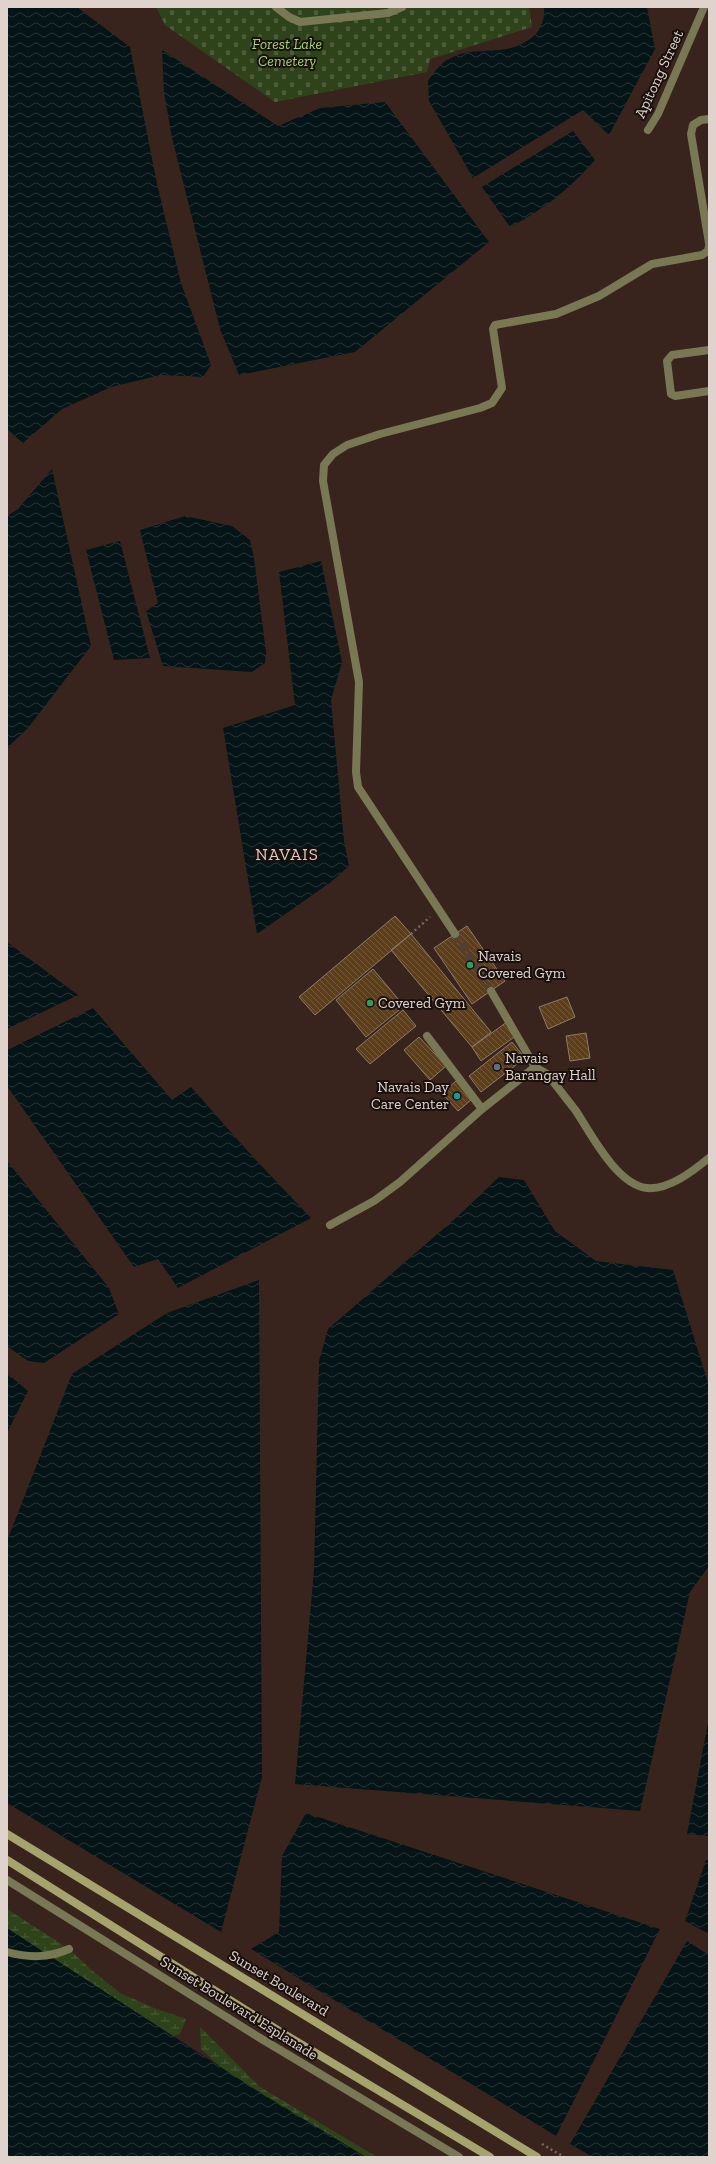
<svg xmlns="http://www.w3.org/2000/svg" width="716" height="2164" viewBox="0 0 716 2164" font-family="'Zilla Slab',serif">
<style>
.wetland{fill:url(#wetland-marsh)}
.cemetery{fill:url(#cemetery-stones)}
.water{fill:url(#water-waves)}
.building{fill:url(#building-back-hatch);stroke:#8d7b69}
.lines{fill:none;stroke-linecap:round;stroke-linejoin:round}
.street-tunnel{stroke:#523e37;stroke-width:8;stroke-dasharray:8 4;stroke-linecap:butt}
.path{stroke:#786660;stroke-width:2.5;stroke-dasharray:2 3;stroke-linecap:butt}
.lane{stroke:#797855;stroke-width:8}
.street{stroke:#797855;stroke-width:8}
.secondary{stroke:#a6a36c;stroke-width:8}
.leisure-dot{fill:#2e9e5b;stroke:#19100d;stroke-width:1.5}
.service-dot{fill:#5c6f8a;stroke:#19100d;stroke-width:1.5}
.culture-dot{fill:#0f9aa8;stroke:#19100d;stroke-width:1.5}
.labels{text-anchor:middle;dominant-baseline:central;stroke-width:4;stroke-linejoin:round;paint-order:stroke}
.park-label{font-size:15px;font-style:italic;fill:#a1d572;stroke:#19100d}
.street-label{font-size:15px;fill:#e0d2cd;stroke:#19100d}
.poi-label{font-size:15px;fill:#e0d2cd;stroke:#19100d;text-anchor:start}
.quarter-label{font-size:17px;letter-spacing:1px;fill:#e4c9bf;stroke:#19100d}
</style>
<defs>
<pattern id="wetland-marsh" width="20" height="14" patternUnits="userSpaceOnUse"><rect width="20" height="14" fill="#2f431b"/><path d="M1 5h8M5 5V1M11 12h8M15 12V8" fill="none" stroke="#4d5d3b"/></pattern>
<pattern id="cemetery-stones" width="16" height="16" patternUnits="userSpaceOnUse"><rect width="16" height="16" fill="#2f431b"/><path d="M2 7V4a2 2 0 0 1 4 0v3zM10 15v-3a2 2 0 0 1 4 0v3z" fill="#4d5d3b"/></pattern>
<pattern id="water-waves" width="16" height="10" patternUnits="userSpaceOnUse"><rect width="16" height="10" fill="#051416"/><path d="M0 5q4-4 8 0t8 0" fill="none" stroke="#293537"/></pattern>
<pattern id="building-back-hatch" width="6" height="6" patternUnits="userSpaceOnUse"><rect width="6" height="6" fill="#5d3e1a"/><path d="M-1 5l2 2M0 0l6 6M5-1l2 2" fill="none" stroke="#74593a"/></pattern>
</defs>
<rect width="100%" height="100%" fill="#39241d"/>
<path class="wetland" d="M7,1909L69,1949L95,1973L120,1993L154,2008L186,2019L180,2034L164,2039L7,1952Z
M200,2027L260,2087L377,2157H331L227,2073L201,2049Z"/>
<path class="cemetery" d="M156,7H529L532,27L430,59L427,72L275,102L165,25Z"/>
<path class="water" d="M9,7H77L130,47L157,184L181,283L211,365L203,377L161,375L111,387L62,409L23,443L7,429V8Z
M544,7H647L655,49L609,135L583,110L473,178L429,101L428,81C434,72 441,62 451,58C477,45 505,58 530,39C541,31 545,20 544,7Z
M162,50L278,126L320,108L385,102L489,242L355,352L239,375L220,329L172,138L164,92Z
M573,131L595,160C568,190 546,208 510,227L482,187Z
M52,469L91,646L28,728L7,748V516L18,509Z
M185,516L232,526L250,540L254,558L266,652L265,663L252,672L163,666L146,611L158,603L140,530Z
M120,541L150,658L114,660L86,550Z
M321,561L342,662L331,700L344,841L349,866L331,882L257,934L223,728L295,705L279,572Z
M7,941V942L78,995L7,1029Z
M93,1008L172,1100L191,1087L253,1157L311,1218L178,1288L158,1259L134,1267L7,1086V1050Z
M7,1161L109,1288L119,1314L44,1363L28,1361L7,1346Z
M499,1177L524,1180L555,1231L596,1261L673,1270L709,1386V1566L690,1592L640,1811L295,1784L314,1570L319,1361L328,1329L457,1217Z
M259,1280L262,1777L221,1932L7,1803V1541L72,1374L167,1313Z
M7,1373L28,1391L7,1433Z
M709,1717V1836L687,1834Z
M306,1813L660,1929L556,2136L251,1949L279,1932L282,1856Z
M706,1860H709V1934L685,1921Z
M7,1928L256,2090L366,2157H7Z
M687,1941L709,1955V2157H593L570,2144Z"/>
<path class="building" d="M395,916L411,934L315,1015L299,997Z
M467,926L505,981L472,1004L434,948Z
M411,934L491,1032L472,1047L391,950Z
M373,969L404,1006L366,1037L336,1000Z
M567,997L575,1017L548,1029L539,1007Z
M403,1010L416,1026L370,1064L356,1049Z
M507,1022L517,1035L481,1061L472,1047Z
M586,1033L590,1058L570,1061L566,1036Z
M419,1037L446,1066L430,1080L404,1050Z
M512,1042L525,1058L481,1092L469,1076Z
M456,1081L471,1100L458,1111L442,1093Z"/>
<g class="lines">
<path class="street-tunnel" d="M455,934L491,991"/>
<path class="path" d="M411,934L430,917
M542,2144L564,2157"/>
<path class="lane" d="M276,7L289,17L300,22L388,13L402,7
M427,1036L482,1109"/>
<path class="street" d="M709,119L701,120L693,125L691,134L709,243
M648,130L658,114L704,7
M709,350L672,355L667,361L671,394L675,396L709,391
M455,934L358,787L356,772L359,682L323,481L324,465L333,454L347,445L380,434L480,408L492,403L502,388L493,329L495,325L556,314L599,296L652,264L702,255L708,251L709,246
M535,1067L547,1074L555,1084C562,1093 569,1102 576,1111C591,1134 617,1185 647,1188C669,1190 693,1171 709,1158
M330,1225L374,1201L400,1182L482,1109L535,1067L491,991
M7,1880L260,2038L459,2157
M7,1952C29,1958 48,1958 69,1949"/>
<path class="secondary" d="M7,1834L537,2157
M7,1860L279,2031L490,2157"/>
</g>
<g class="leisure-dot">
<circle cx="470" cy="965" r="4"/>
<circle cx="370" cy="1003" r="4"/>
</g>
<circle class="service-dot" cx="497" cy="1067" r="4"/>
<circle class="culture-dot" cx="457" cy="1096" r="4"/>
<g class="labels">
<g class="park-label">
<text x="287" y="44">Forest Lake<tspan x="287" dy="17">Cemetery</tspan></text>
</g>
<g class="street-label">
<text transform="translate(659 74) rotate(-65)">Apitong Street</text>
<text transform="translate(279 1983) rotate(31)">Sunset Boulevard</text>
<text transform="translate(239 2008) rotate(32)">Sunset Boulevard Esplanade</text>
</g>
<g class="poi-label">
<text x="478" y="956">Navais<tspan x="478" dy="17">Covered Gym</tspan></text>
<text x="378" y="1003">Covered Gym</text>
<text x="505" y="1058">Navais<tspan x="505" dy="17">Barangay Hall</tspan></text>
<text x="449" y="1087" text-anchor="end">Navais Day<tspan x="449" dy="17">Care Center</tspan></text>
</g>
<g class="quarter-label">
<text x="287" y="854">NAVAIS</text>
</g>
</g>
<rect width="716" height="2164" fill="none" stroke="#e0d2cd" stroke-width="16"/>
</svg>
